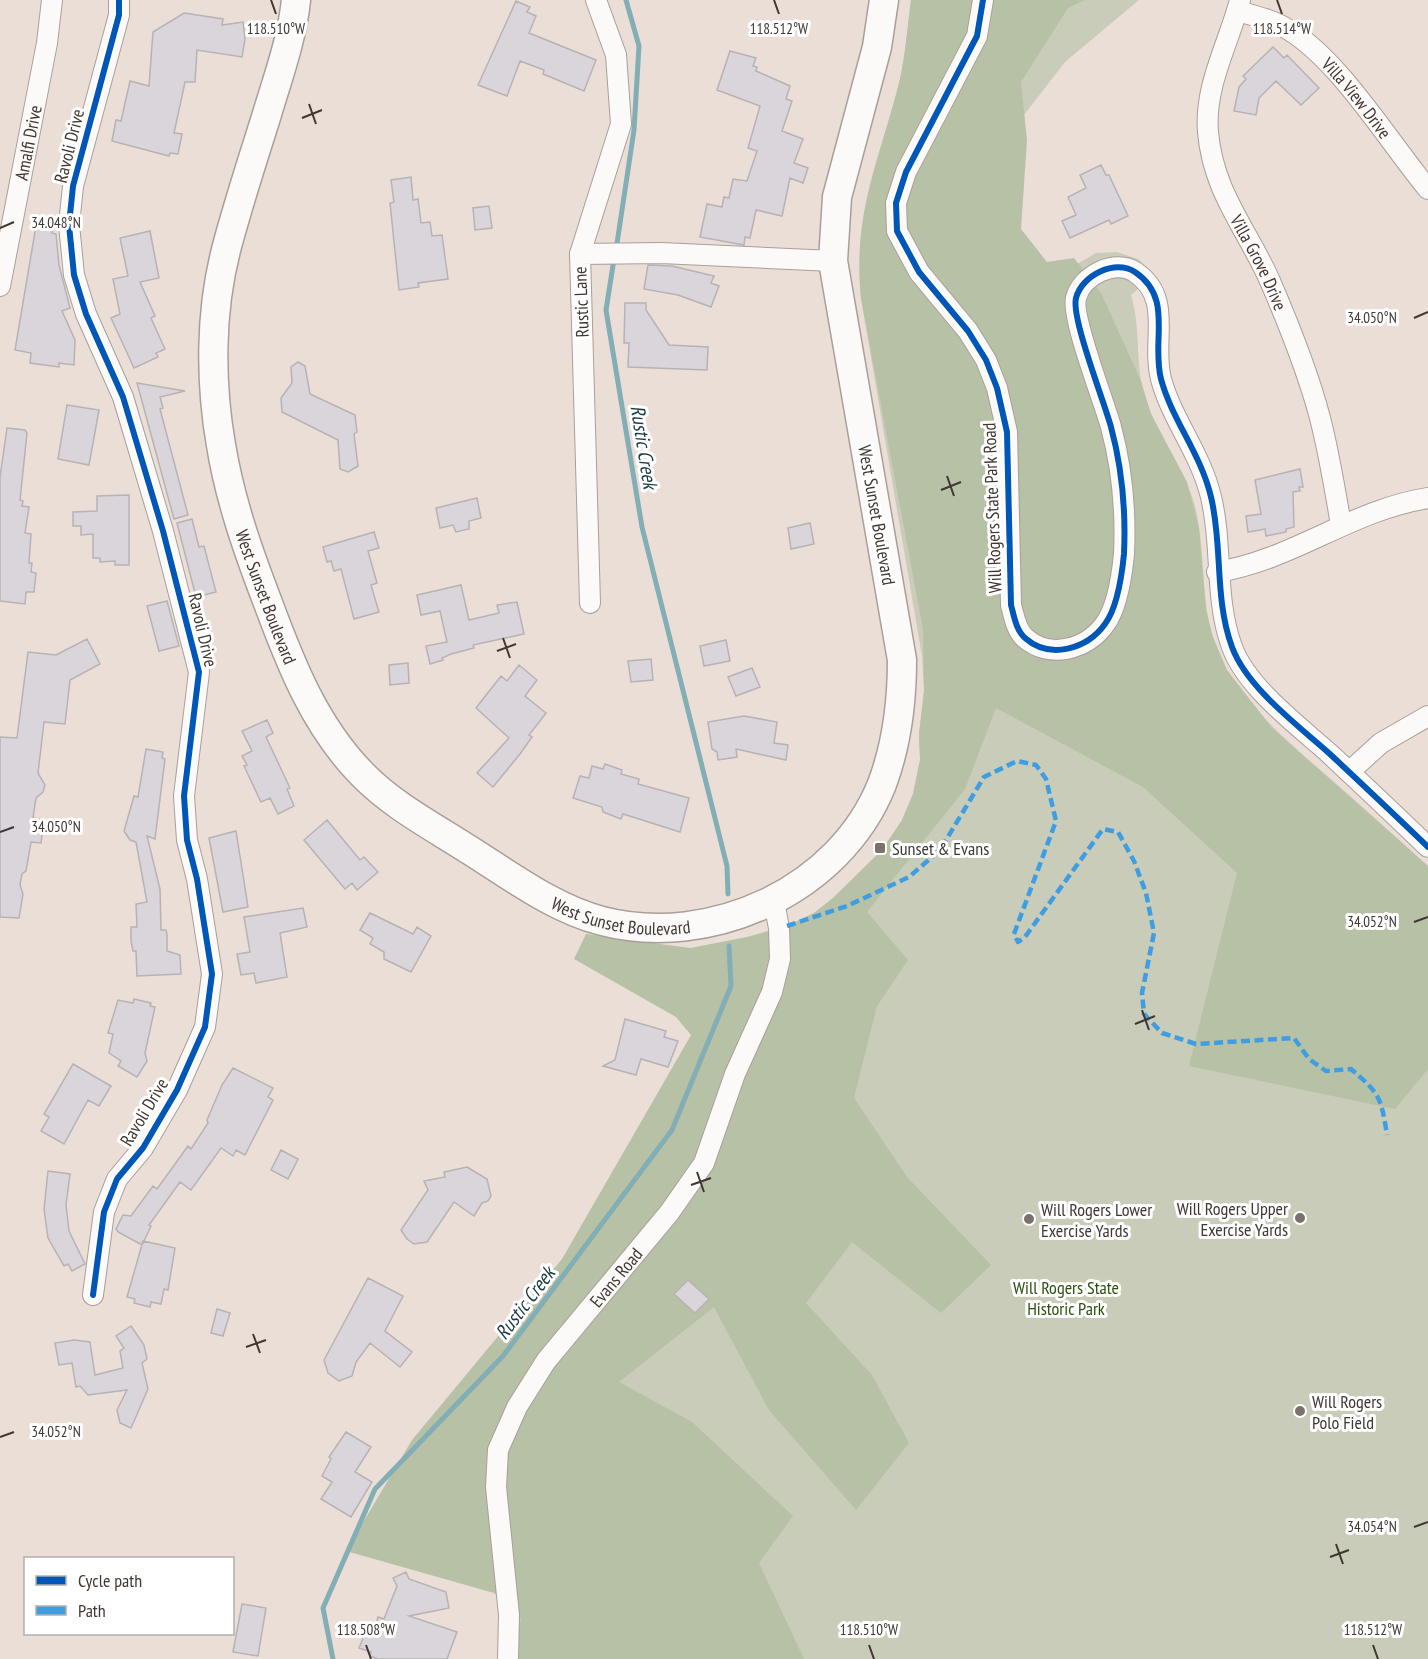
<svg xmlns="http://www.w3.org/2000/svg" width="1428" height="1659" viewBox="0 0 1428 1659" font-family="'PT Sans Narrow',sans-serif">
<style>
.green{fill:#c8ccb9}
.forest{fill:#b7c1a6}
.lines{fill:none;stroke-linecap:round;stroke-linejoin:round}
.stream{stroke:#83aeb5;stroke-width:5}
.building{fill:#dad5db;stroke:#b7b2b3;stroke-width:1.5}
.street-casing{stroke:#a99f99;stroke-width:22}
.secondary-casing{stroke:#a99f99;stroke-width:31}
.street{stroke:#fcfaf9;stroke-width:20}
.secondary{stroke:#fcfaf9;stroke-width:28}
.quiet{stroke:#3f9ee2;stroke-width:4.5;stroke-dasharray:9 4.5;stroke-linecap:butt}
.cycleway-casing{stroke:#fff;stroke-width:10}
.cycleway{stroke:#0057b8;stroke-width:6}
.ticks{fill:none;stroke:#403732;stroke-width:2}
.poi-dot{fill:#7c716c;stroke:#fff;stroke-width:2}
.labels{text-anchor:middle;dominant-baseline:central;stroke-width:6;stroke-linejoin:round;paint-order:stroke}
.street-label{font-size:18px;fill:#403732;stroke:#fff}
.poi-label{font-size:18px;fill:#403732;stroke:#fff;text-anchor:start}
.park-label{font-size:18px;fill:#2c500f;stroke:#fff}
.water-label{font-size:20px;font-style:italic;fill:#1a3b41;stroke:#fff}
.ticks-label{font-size:15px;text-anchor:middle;fill:#403732;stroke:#fff;stroke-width:6;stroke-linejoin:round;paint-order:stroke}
</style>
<rect width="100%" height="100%" fill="#ebded7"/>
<path class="green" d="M911,0H1139L1065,62L944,218L956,257L1072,267L1096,253L1117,252L1138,259L1154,274L1131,295C1141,327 1135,362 1144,394C1156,435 1186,468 1196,510C1208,564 1197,620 1227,670C1256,717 1299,751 1340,787C1370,813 1399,840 1428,866V1659H519L512,1539L789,925L814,913L833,898L882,850L902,820L913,794L920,760L919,734L924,691L922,656L861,299C853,215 876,168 897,91C905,62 907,30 911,0Z"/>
<path class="forest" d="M911,0H1085L1068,8L1021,82L1027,140L1021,229L1047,262L1074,258L1101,293L1141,381L1151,414L1187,482L1199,528L1206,610L1213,637L1227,670L1272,728L1428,866V1069L1395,1109L1189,1066L1237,873L1143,787L996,708L965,789L867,912L908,960L877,1006L854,1098L907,1177L991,1265L941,1313L852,1242L806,1303L872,1375L909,1443L856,1510L769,1410L714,1307L619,1382L692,1422L793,1516L759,1563L804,1659H514L521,1618L494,1593L346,1551L412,1440L562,1259L691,1035L676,1017L574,959L586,934L690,948L747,937L789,925L814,913L833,898L882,850L902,820L913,794L920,760L919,734L924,691L923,629L861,298C853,218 877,166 897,91C905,62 907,30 911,0Z"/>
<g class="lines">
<path class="stream" d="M616,250L634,130L639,46L626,0
M614,259L606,310L642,527L727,866L728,894
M333,1659L323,1608L375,1489L503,1356L672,1130L731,986L729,946"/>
</g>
<path class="building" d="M516,1L530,7L527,12L536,16L529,33L596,60L584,91L543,74L544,70L520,61L507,96L478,85Z
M184,13L223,19L222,25L243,22L245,39L242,57L197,50L195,82H185L174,133L182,134L178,154L170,153L169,156L112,141L116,120L121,121L130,81L149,86L153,32Z
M1273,47L1284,58L1287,55L1319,88L1301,105L1276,81L1259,98L1256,115L1234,111L1239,87L1246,79L1243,76Z
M730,51L756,58L753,66L757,67L756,71L790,86L786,99L792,101L782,131L803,139L794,163L808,168L803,183L790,178L782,216L756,210L750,238L745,237L744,245L700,237L707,204L722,207L724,197L729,198L733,179L747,181L757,151L748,148L760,106L717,90Z
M1101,165L1106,175H1109L1128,216L1111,224L1109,220L1070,238L1062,221L1076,215L1068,197L1086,188L1080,175Z
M411,177L413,200L418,199L421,223L430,222L432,236L442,235L448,279L418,283L419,287L399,290L390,203L394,202L391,180Z
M489,206L492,228L475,230L473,208Z
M37,220L54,223L52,233L56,234L59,265L70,308L62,311L75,340L74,365L59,363V367L30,363L31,353L15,350Z
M150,231L159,278L140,282L155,316L151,318L165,349L156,353L158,357L134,368L111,318L120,314L113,279L128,276L120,238Z
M648,265L672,266L714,276L711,283L719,286L711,307L678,295L644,289Z
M625,303H646V310L669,345L708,347L707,370L628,367L629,343H624Z
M298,362L305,366L310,394L355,415L357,432L354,434L358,466L348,472L340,469L338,440L282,412L281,398L292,383L291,367Z
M137,383L185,391L160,397L163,408L160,409L188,515L174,519Z
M67,405L99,410L89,465L58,459Z
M7,428L25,430L27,433L20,500L23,501L22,506L29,507L25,533L31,534L29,563H32L31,572L36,573L34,592H26L25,604L0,601V477Z
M1300,469L1303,487H1299L1300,491L1293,492L1294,527L1286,529V532L1266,536L1265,529L1248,532L1246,516L1261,514L1255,480Z
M129,495V565H115V561L100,562V558H93V534L81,535V526H73V512L97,511V496Z
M477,498L481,518L469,521V529L456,532L453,525L440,528L436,508Z
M192,519L199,547L204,546L216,592L196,597L177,523Z
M810,523L814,544L791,549L788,528Z
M374,532L379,548L368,551L377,583L371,585L379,612L354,619L341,569L334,571L331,561L327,562L323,547Z
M461,585L469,620L499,613L497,605L517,602L524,634L473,645L474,648L451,654L442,658L443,660L430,664L426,646L447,642L440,611L421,615L417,595Z
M167,601L179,646L159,651L147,606Z
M87,639L100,664L70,680L65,724L44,722L38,773L45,785L43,792L36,798L33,818L44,820L41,843L31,842L26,871L22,874L20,885L23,894L19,918L0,917V737L17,738L28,652L56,655Z
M726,640L730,661L704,666L700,646Z
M651,659L653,680L631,682L628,661Z
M408,663L409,683L390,685L389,665Z
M519,665L537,680L525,696L546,713L529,735L532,737L520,754L493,787L477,773L509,738L476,708L501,676L507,681Z
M752,668L760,687L736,696L728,677Z
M744,716L777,722L774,743L788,745L786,760L736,749L737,757L718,760L717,752L712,749L708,722Z
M267,720L273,733L266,737L290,788L287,789L294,806L278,814L270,798L261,802L244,766L247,765L242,756L252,751L242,731Z
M146,749L163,752L162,758L165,759L155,839L147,836L160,889L161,930H166L167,934V951L180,955L181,974L137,976L136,951H133L131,941V927H137L136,904L147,902L136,842L130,840L124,831L134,796L138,797Z
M605,764L622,770L621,774L639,779L638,784L689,798L680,832L623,814L621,819L603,812L602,807L573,798L580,776L589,778L592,766L603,769Z
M327,820L360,860L364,857L378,872L357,890L352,883L345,889L304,840Z
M236,831L248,907L223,912L209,838Z
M303,908L307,927L280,933L287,977L256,983L254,973L241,975L237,954L250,952L244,917Z
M370,913L413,934L417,927L431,936L411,972L384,959V952L370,944L373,938L360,930Z
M134,999L151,1003L150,1006L155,1007L145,1053L147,1061L137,1077L118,1066L121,1061L109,1053L113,1034L108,1033L118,1000L133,1003Z
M625,1019L666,1031L664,1037L678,1041L668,1067L641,1059L636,1075L603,1066L615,1060Z
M73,1064L111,1086L99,1106L88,1100L64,1144L41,1131L49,1117L44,1114Z
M233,1068L273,1088L268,1097L273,1100L245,1155L236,1150L233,1156L221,1148L191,1190L180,1182L149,1225L151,1226L142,1245L118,1232L116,1229L123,1215L131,1216L153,1186L157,1189L188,1146L191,1149L208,1123L207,1120L222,1085Z
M281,1150L298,1159L288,1179L271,1170Z
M467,1167L487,1179L491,1196L488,1201L482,1203L474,1216L454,1202L427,1242L414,1244L407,1239L401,1230L428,1190L424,1181L445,1177L444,1172Z
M48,1171L70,1174L66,1205L69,1231L85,1264L72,1271L68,1264L64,1266L48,1238L44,1209Z
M143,1241L175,1248L168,1290L164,1289L161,1304L151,1302L150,1307L134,1303L135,1299L127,1297Z
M368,1278L403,1296L385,1331L412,1352L400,1367L370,1343L356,1362L352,1376L339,1381L328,1373L324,1360Z
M688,1280L709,1299L695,1313L674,1294Z
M217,1309L230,1313L223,1336L211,1333Z
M131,1326L144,1345L147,1359L142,1363L148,1389L131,1428L120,1423L117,1410L127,1390L88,1395L80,1386L76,1387L72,1363L59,1365L55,1343L74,1340L90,1342L95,1375L123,1368L120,1351L124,1348L116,1336Z
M346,1432L371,1447L355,1472L372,1482L351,1517L321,1499L332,1482L322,1476L331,1459L329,1457Z
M406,1572L409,1579L446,1592L449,1608L409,1616L457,1632L447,1659H378L370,1656L371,1652L359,1648L366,1631L373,1634L378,1617L384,1619L397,1586L393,1578Z
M242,1604L266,1608L258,1656L233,1652Z"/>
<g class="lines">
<g class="street-casing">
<g id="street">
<path d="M983,0L977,36L906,172L896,203L897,231L919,272L968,331L986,360L997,388L1007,432L1011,605C1014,616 1016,630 1025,638C1050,660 1087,649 1105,624C1117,608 1122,574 1124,554C1126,511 1122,468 1111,427C1104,401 1071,318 1076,298C1082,275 1115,259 1135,272C1174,298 1151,340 1161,379C1172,420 1201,454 1211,497C1223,546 1214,598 1232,647C1247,688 1299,726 1331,755C1363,785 1396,816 1428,847"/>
<path id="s1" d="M1240,0C1229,43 1204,86 1208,132C1213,192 1247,229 1270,281C1289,325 1308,372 1320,418C1329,453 1335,489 1341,525"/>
<path id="s2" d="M1237,11C1256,16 1273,20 1289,30C1340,61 1389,142 1428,189"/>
<path d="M580,254L621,124L616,55L596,0"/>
<path id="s3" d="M0,286L47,43L52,0"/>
<path d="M1217,572C1293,560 1351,510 1428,498"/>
<path d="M590,603L580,254L661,253L833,261"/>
<path d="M1349,772L1381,743L1428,716"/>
<path d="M93,1295L104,1212L117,1179L143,1148L177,1090L205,1027L212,974L197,879L187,840L184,796L199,672L163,531L123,397L86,314L74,275L69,225L73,186L119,15V0"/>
<path id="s4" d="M508,1659L509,1615L496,1487L498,1450L517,1407L546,1361L669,1213L704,1163L735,1074L772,992L780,959L779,928L774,902"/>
</g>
</g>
<g class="secondary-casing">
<g id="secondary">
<path id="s5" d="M296,0C292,39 278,77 267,114C253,159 238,204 226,250C210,312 210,382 221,445C230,500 248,551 268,603C291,665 315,726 362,774C393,806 434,827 471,851C512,877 555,909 602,921C711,949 840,890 882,784C897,744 902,703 902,660L833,261L837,197L877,47L884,0"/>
</g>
</g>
<use href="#street" class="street"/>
<use href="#secondary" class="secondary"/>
<path class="quiet" d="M787,926L847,906L909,877L940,850L984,777L1017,761L1036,765L1046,779L1056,821L1014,934L1018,942L1025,937L1103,829L1118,832L1134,861L1146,893L1154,933L1142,993L1144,1014L1162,1033L1196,1044L1294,1038L1309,1059L1326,1071L1351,1069C1380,1094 1381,1097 1387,1135"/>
<g class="cycleway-casing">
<path id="cycleway" d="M983,0L977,36L906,172L896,203L897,231L919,272L968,331L986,360L997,388L1007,432L1011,605C1014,616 1016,630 1025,638C1050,660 1087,649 1105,624C1117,608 1122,574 1124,554C1126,511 1122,468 1111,427C1104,401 1071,318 1076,298C1082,275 1115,259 1135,272C1174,298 1151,340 1161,379C1172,420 1201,454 1211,497C1223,546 1214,598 1232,647C1247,688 1299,726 1331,755C1363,785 1396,816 1428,847
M93,1295L104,1212L117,1179L143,1148L177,1090L205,1027L212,974L197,879L187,840L184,796L199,672L163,531L123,397L86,314L74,275L69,225L73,186L119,15V0"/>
</g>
<use href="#cycleway" class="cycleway"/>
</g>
<path class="ticks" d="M271,0L276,14M774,0L779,14M1277,0L1282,14M309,104L316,124M302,118L322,110M0,228L14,222M1414,318L1428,312M947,476L954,496M941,490L961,482M503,638L510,658M497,651L516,644M0,832L14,827M1414,922L1428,917M1142,1010L1149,1030M1135,1024L1155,1016M697,1172L704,1192M691,1185L711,1178M253,1334L260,1353M246,1347L266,1340M0,1437L14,1432M1414,1527L1428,1522M1336,1544L1343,1564M1330,1557L1349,1550M366,1645L371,1659M869,1645L874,1659M1373,1645L1378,1659"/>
<g class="poi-dot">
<rect x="874" y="842" width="12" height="12" rx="3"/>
<circle cx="1300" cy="1218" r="6"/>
<circle cx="1029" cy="1219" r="6"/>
<circle cx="1300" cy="1411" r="6"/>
</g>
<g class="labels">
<g class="street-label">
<text stroke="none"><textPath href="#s2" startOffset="152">Villa View Drive</textPath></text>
<text stroke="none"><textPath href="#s3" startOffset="146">Amalfi Drive</textPath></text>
<text transform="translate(69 146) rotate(-76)">Ravoli Drive</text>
<text stroke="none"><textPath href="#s1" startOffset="278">Villa Grove Drive</textPath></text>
<text transform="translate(581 302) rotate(-92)">Rustic Lane</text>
<text transform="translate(992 508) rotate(-92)">Will Rogers State Park Road</text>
<text transform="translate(877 515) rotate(80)">West Sunset Boulevard</text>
<text stroke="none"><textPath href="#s5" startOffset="615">West Sunset Boulevard</textPath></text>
<text transform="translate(203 630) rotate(77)">Ravoli Drive</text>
<text stroke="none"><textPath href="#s5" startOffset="1119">West Sunset Boulevard</textPath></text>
<text transform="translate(144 1112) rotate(-59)">Ravoli Drive</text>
<text stroke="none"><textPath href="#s4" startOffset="420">Evans Road</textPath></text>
</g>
<g class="poi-label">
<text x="892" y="848">Sunset &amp; Evans</text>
<text x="1288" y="1208" text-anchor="end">Will Rogers Upper<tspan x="1288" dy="21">Exercise Yards</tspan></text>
<text x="1041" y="1209">Will Rogers Lower<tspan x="1041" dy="21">Exercise Yards</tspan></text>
<text x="1312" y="1401">Will Rogers<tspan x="1312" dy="21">Polo Field</tspan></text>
</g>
<g class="park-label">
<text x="1066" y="1287">Will Rogers State<tspan x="1066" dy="21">Historic Park</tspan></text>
</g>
<g class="water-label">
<text transform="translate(644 447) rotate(81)">Rustic Creek</text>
<text transform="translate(525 1303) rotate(-53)">Rustic Creek</text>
</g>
</g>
<g class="ticks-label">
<text x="276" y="34">118.510°W</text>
<text x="779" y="34">118.512°W</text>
<text x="1282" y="34">118.514°W</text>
<text x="56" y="228">34.048°N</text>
<text x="1372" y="323">34.050°N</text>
<text x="56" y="832">34.050°N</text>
<text x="1372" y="927">34.052°N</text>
<text x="56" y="1437">34.052°N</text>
<text x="1372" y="1532">34.054°N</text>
<text x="366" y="1635">118.508°W</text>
<text x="869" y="1635">118.510°W</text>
<text x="1373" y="1635">118.512°W</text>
</g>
<rect x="24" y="1557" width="210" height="78" fill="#ffffff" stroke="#b3afad" stroke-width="1.5"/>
<rect x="36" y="1576" width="30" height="9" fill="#0057b8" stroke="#b3afad" stroke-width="1.5"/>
<text x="78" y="1587" font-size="18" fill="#403732">Cycle path</text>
<rect x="36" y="1606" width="30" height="9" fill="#3f9ee2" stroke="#b3afad" stroke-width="1.5"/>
<text x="78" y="1617" font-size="18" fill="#403732">Path</text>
</svg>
